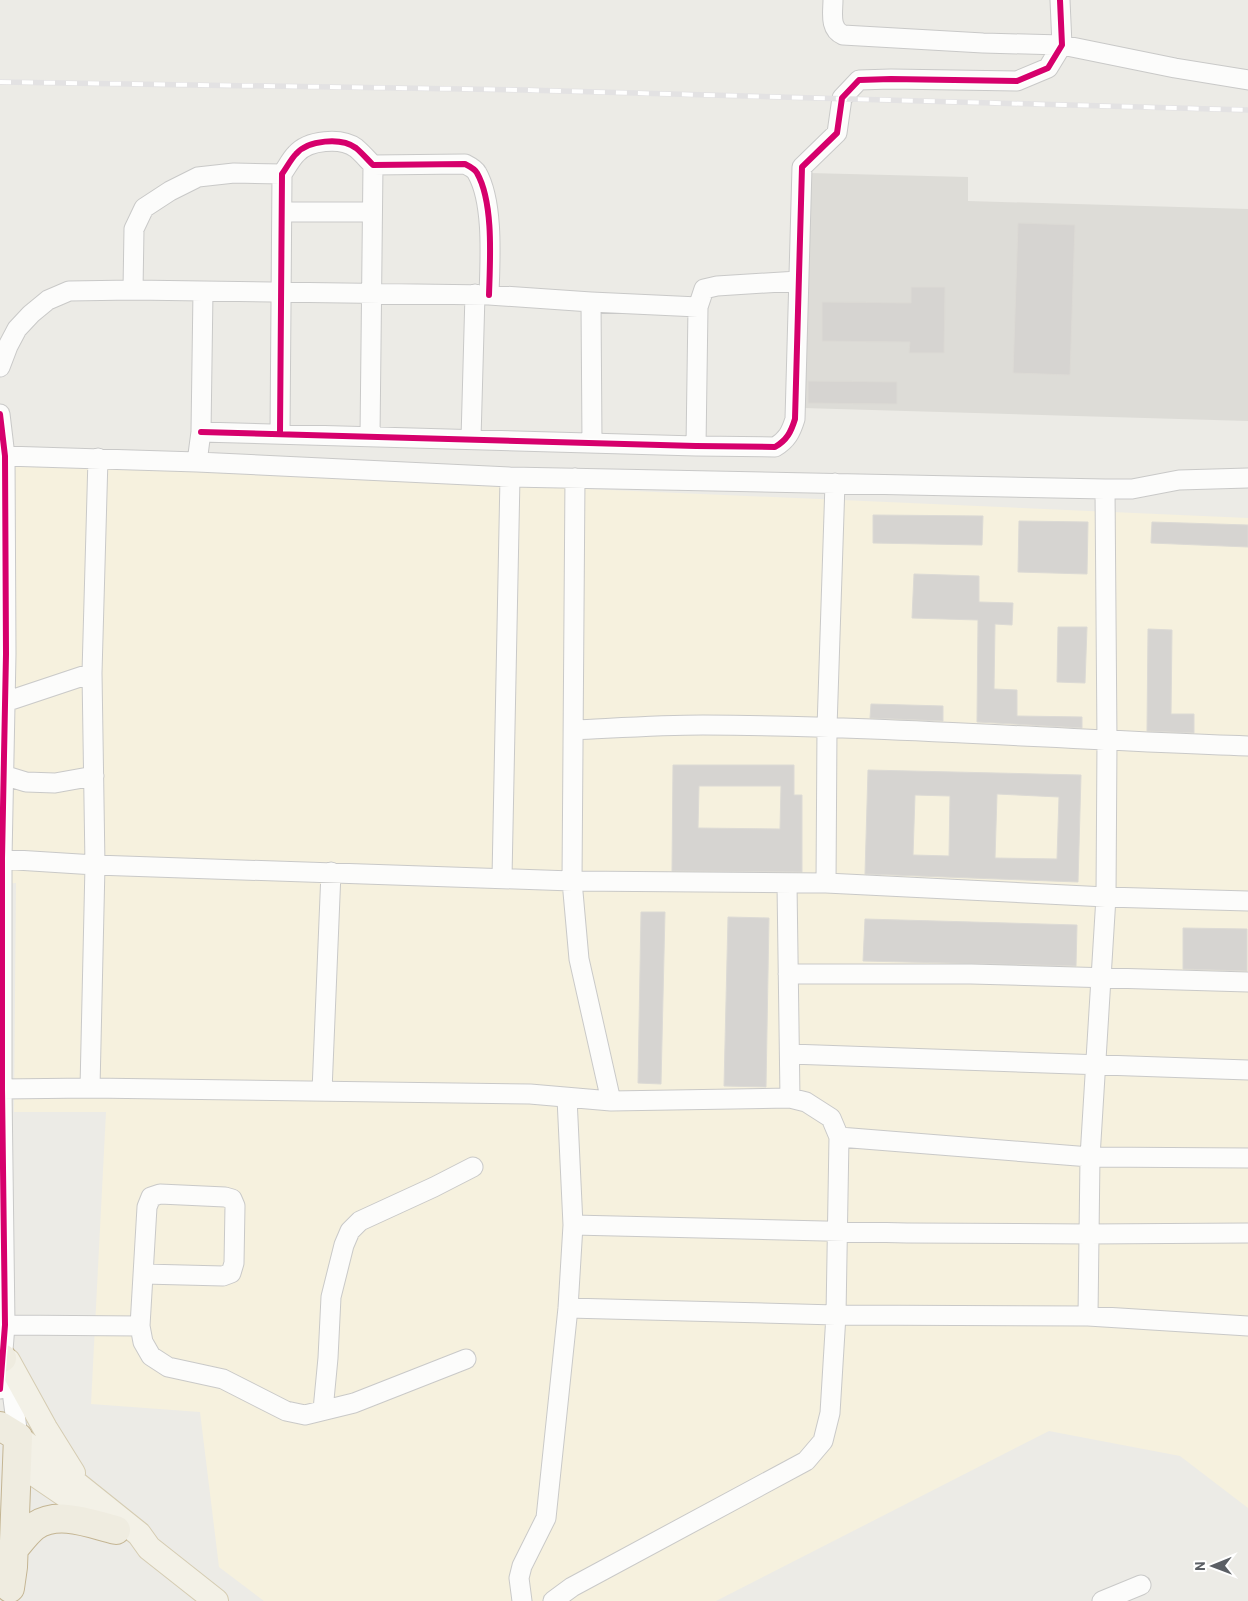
<svg xmlns="http://www.w3.org/2000/svg" width="1248" height="1601" viewBox="0 0 1248 1601" font-family="Barlow,sans-serif">
<style>
.commercial{fill:#f6f1de}
.industrial{fill:#dddcd7}
.building{fill:#d6d4d1;stroke:#dcdad5;fill-rule:evenodd}
.lines{fill:none;stroke-linecap:round;stroke-linejoin:round}
.minor-casing{stroke:#c9c9c8;stroke-width:21}
.major-casing{stroke:#d5ccb2;stroke-width:26}
.highway-casing{stroke:#c4b593;stroke-width:30}
.minor{stroke:#fcfcfb;stroke-width:19}
.major{stroke:#f3f1e7;stroke-width:24}
.highway{stroke:#efece0;stroke-width:28}
.rail-casing{stroke:#e3e2e3;stroke-width:5.5}
.rail{stroke:#fff;stroke-width:4;stroke-dasharray:11;stroke-linecap:butt}
.cycleway-casing{stroke:#fff;stroke-width:9}
.cycleway{stroke:#d6006c;stroke-width:6}
</style>
<rect width="100%" height="100%" fill="#ecebe6"/>
<path class="commercial" d="M0,463L1248,518V1508L1180,1456L1049,1431L716,1601H264L219,1567L200,1412L91,1404L106,1112H14L16,883L0,884Z"/>
<path class="industrial" d="M809,173L968,177V201L1248,209V421L803,408Z"/>
<path class="building" d="M1018,223L1075,225L1070,375L1013,373Z
M911,287H945L944,353H909L910,342L822,341V302L911,303Z
M808,381L897,382V404L808,403Z
M873,515L983,516L982,545L873,543Z
M1019,521L1088,522L1087,574L1018,572Z
M1152,522L1248,525V547L1151,543Z
M914,574L979,576V602L1013,603L1012,625L995,624L994,689L1017,690V716L1082,717V728L977,722L978,620L912,618Z
M1058,627H1087L1085,683L1057,682Z
M1148,629L1172,630L1171,714H1194V733L1147,731Z
M871,704L943,706V721L870,718Z
M673,765H794V795H802V872L672,871ZM699,786H781L780,829L698,828Z
M868,770L1081,775L1078,882L865,874ZM997,794L1059,797L1057,859L995,858ZM915,795L950,796L949,856L913,855Z
M641,912H665L661,1084L638,1083Z
M728,917L769,918L766,1087L724,1086Z
M865,919L1077,925L1076,966L863,961Z
M1183,928L1247,929V971L1183,969Z"/>
<g class="lines">
<g class="minor-casing">
<path id="minor" d="M833,0C833,12 829,29 843,35L983,43L1062,45L1175,68L1248,80
M283,212H372
M133,290L134,229L144,208L170,191L198,177L234,173L282,174
M591,302L592,443
M0,367L8,346L17,329L31,314L48,300L69,291L133,290L489,295L591,302L698,307
M0,414L5,456L6,654L2,859V1089L5,1325L0,1389
M201,432L696,446L775,447C787,440 791,432 795,419L802,167L837,133L842,98L859,80L891,79L1017,81L1048,68L1062,45L1060,0
M280,434L282,174C287,167 291,159 296,154C308,140 341,137 356,148C362,153 367,159 373,165L465,164C469,166 475,169 477,173C494,203 490,261 489,295
M370,436L373,165
M471,439L475,294
M696,446L698,307L704,289L717,286L798,281
M0,453L5,456L197,462L201,432L203,291
M197,462L510,477L1105,489H1132L1179,480L1248,478
M575,478L572,881L579,959L611,1101
M0,702H5L92,673
M574,730C617,728 660,725 703,725C885,726 1066,740 1248,746
M0,774L26,782L55,783L94,776
M0,859L95,865L572,881L826,883L1106,897L1248,901
M502,878L510,477
M826,883L827,728L835,483
M787,884L790,1098
M788,974H971L1248,982
M790,1054L1248,1070
M90,1088L95,865L92,673L98,458
M2,1089L90,1088L530,1094L611,1101L790,1098L806,1102L831,1118L839,1137L836,1315L830,1413L823,1441L806,1461L572,1587L553,1601
M322,1091L331,872
M839,1137L1090,1157L1248,1158
M573,1225L907,1233L1088,1234L1248,1233
M144,1274L223,1276L231,1273L234,1263L235,1206L232,1199L225,1197L160,1194L151,1197L147,1207L140,1326L143,1342L151,1356L168,1367L223,1379L286,1411L305,1415L354,1403L466,1359
M568,1308L836,1315L1088,1316L1248,1326
M1088,1316L1090,1157L1106,897L1107,741L1105,489
M5,1325L140,1326
M9,1368L18,1437
M323,1410L328,1358L331,1297L344,1245L350,1231L360,1221L434,1187L473,1167
M522,1601L519,1578L522,1566L546,1518L568,1308L573,1225L567,1098
M1102,1601L1141,1585"/>
</g>
<g class="major-casing">
<path id="major" d="M8,1361L45,1428L73,1473
M18,1437L139,1534L149,1548L216,1601
M17,1462L89,1511"/>
</g>
<g class="highway-casing">
<path id="highway" d="M0,1359L2,1358
M0,1426L18,1437L13,1567L10,1588
M14,1549C20,1542 27,1532 35,1526C59,1510 91,1524 116,1530"/>
</g>
<use href="#minor" class="minor"/>
<use href="#major" class="major"/>
<use href="#highway" class="highway"/>
<g class="rail-casing">
<path id="rail" d="M0,82L525,90L1248,110"/>
</g>
<use href="#rail" class="rail"/>
<g class="cycleway-casing">
<path id="cycleway" d="M0,414L5,456L6,654L2,859V1089L5,1325L0,1389
M201,432L696,446L775,447C787,440 791,432 795,419L802,167L837,133L842,98L859,80L891,79L1017,81L1048,68L1062,45L1060,0
M280,434L282,174C287,167 291,159 296,154C308,140 341,137 356,148C362,153 367,159 373,165L465,164C469,166 475,169 477,173C494,203 490,261 489,295"/>
</g>
<use href="#cycleway" class="cycleway"/>
</g>
<g transform="translate(1213 1566) rotate(269)" stroke="#ffffff" stroke-width="4" paint-order="stroke">
<path d="M0-4L9 19L0 12L-9 19Z" fill="#5b5f65"/>
<text y="-8" font-size="14" font-weight="bold" text-anchor="middle" fill="#5b5f65">N</text>
</g>
</svg>
